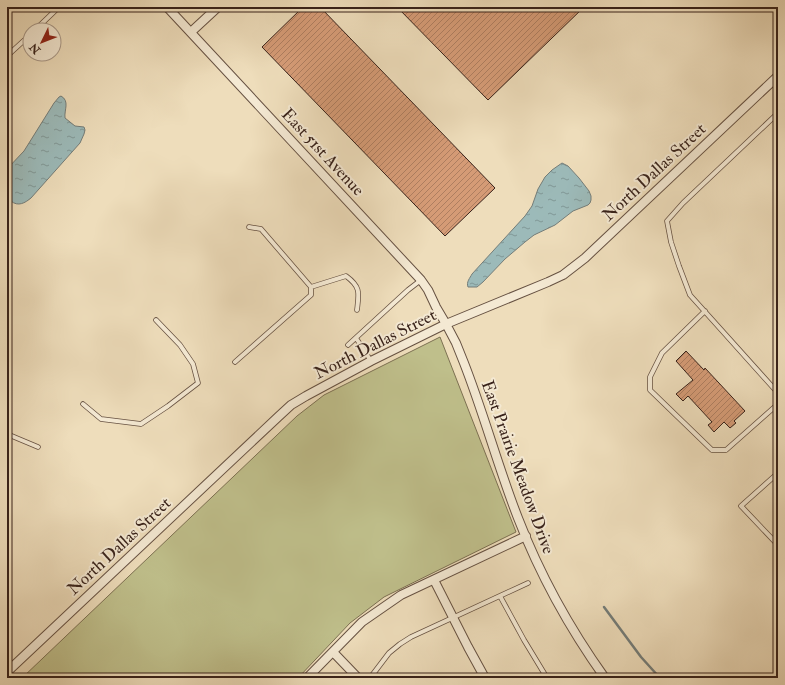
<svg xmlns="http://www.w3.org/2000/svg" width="785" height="685" viewBox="0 0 785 685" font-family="'IM FELL Double Pica',serif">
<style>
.green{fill:#bfbf8b;stroke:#7c7052}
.water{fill:url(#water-ripples);stroke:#747d79}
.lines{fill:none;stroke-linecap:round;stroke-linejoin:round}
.stream{stroke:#747d79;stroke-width:2.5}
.building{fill:url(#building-hatch);stroke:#38221a}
.lane-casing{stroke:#665142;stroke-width:5.5}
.street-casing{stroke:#665142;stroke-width:10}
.lane{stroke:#f4e9d3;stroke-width:4}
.street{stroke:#f4e9d3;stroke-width:8}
.labels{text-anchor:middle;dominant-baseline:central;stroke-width:4;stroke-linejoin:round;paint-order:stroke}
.street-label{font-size:17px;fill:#38221a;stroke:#f4e9d3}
</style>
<defs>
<pattern id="water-ripples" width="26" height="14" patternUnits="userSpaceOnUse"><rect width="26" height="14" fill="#9cbab9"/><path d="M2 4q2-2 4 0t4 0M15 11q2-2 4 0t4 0" fill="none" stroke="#809796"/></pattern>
<pattern id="building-hatch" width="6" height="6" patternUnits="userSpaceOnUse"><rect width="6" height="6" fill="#d59b76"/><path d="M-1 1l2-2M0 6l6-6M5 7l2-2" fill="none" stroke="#ae7e60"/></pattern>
</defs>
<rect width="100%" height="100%" fill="#edb"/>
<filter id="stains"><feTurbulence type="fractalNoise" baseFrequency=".005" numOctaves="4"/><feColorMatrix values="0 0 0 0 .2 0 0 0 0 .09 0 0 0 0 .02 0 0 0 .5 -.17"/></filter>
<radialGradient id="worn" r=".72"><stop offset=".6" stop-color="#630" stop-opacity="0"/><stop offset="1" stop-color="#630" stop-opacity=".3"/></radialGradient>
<path class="green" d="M440,337L516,532L384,597L350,623L298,678H22L297,416L324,395Z"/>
<path class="water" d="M61,96C70,101 64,110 65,118L75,126L84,127L85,130L84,134L80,143L31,198C25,203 18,207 11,201C10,200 7,197 7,196C6,191 7,175 7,169L24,151L54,103L59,97Z
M562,163L568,166L579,178L589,191L591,196V200L590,203L588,205L573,211L555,225L534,235L525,242L505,259L483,282L477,287H468C466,282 470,278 472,274L525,216L532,206L538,189L545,177L552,170Z"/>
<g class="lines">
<path class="stream" d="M604,607L641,657L660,678"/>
</g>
<path class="building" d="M303,7H320L495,188L445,236L262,47Z
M397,7H584L488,100Z
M686,351L704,370L705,368L745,411L734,421L736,423L730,428L724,422L714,432L708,425L712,422L688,396L683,401L676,394L693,380L676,361Z"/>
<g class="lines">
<g class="lane-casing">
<path id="lane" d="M35,30L59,7
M7,56L30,35
M778,113L683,203L667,221L671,242L679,266L690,295L778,393
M311,287L346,276C361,287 359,293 357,310
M705,311L662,353L650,377V390L712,450H726L778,404
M356,338L371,361
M348,345L408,290L421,280
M235,362L311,295V287L261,229L249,227
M83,404L101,419L141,424L168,406L198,383L193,364L180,345L156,320
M7,434L38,447
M778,473L741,506L778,545
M500,596L524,640L547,678
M370,678L389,653L400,644L411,637L528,583"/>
</g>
<g class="street-casing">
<path id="street" d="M167,7L421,280L428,290L436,307L446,324L456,343L464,363C484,414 498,467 518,518C540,575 570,629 605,678
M191,32L218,7
M434,580L468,647L485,678
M333,652L358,678
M7,672L278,417L291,405L306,396L371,361L446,324L548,282L563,275L585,258L778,76
M307,678L362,622L401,595L526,536"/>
</g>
<use href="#lane" class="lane"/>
<use href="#street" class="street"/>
</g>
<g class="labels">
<g class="street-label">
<text transform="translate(323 152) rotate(47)">East 51st Avenue</text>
<text transform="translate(654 172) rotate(-43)">North Dallas Street</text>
<text transform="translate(375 344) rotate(-27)">North Dallas Street</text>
<text transform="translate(518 467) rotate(70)">East Prairie Meadow Drive</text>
<text transform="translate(119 546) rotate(-43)">North Dallas Street</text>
</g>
</g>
<rect width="785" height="685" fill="none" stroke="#edb" stroke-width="24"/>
<rect x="8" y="8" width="769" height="669" fill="none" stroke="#38221a" stroke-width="2"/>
<rect x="12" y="12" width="761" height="661" fill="none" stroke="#38221a"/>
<g transform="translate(42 42) rotate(227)"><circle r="19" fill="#f4e9d3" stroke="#a99989"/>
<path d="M0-3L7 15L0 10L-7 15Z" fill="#8f2418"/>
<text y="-6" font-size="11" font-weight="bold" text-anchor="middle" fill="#38221a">N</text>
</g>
<rect width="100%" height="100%" filter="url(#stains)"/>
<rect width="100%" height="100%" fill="url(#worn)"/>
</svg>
